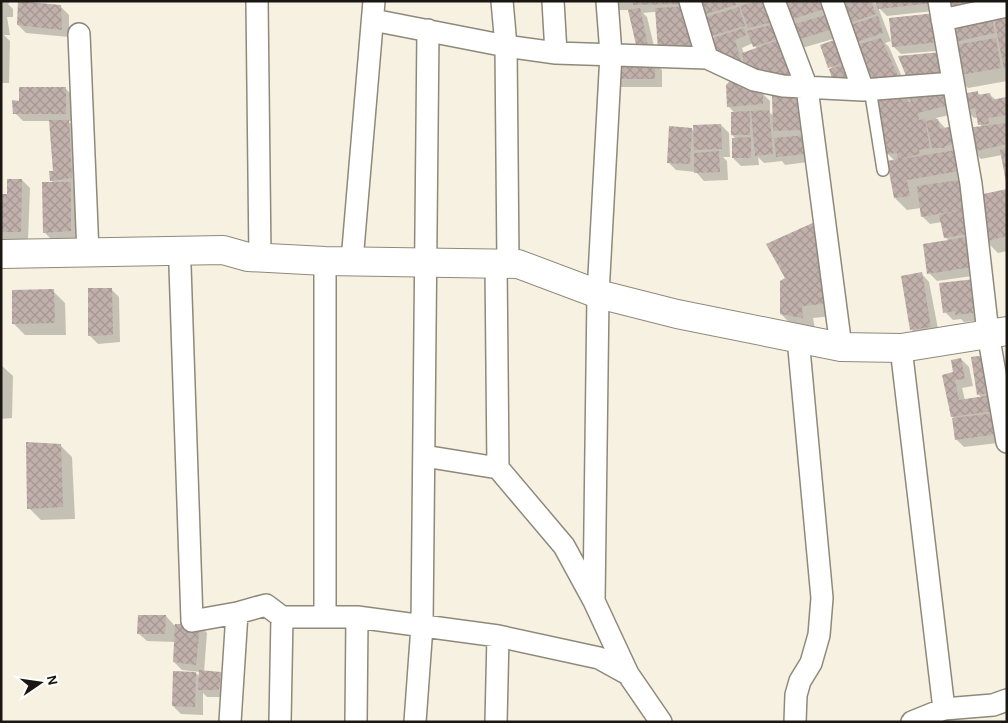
<svg xmlns="http://www.w3.org/2000/svg" width="1008" height="723" viewBox="0 0 1008 723" font-family="'Alegreya Sans',sans-serif">
<style>
.shadow{fill:#0003;fill-rule:evenodd}
.building{fill:url(#building-cross-hatch)}
.lines{fill:none;stroke-linecap:round;stroke-linejoin:round}
.service-casing{stroke:#8f897b;stroke-width:14}
.minor-casing{stroke:#8f897b;stroke-width:24}
.secondary-casing{stroke:#8f897b;stroke-width:30}
.service{stroke:#fff;stroke-width:11}
.minor{stroke:#fff;stroke-width:21}
.secondary{stroke:#fff;stroke-width:28}
</style>
<defs>
<pattern id="building-cross-hatch" width="8" height="8" patternUnits="userSpaceOnUse" patternTransform="scale(1.25)"><rect width="8" height="8" fill="#c1b0ab"/><path d="M0 0l8 8M0 8l8-8" fill="none" stroke="#a59792"/></pattern>
</defs>
<rect width="100%" height="100%" fill="#f7f1e2"/>
<path class="shadow" d="M1,1H11L8,4L13,9V17H7L10,35H4L10,41L9,83H1Z
M20,1L61,7L69,15V37L26,33L18,25Z
M611,1H694V8L643,13L647,17L656,54L638,48L629,10H619Z
M700,1H773L784,29L759,82L712,35ZM753,43L757,49L744,54L742,48Z
M782,1H829L840,37L802,48Z
M837,1H873L878,6L941,1L942,10L887,16L878,7L891,41L885,43L889,47L905,84L874,86L866,77Z
M969,1H1007V81L968,88L956,76L951,42L972,17Z
M935,14L946,50L901,54L893,46Z
M822,45L854,70L832,69Z
M942,53L954,114L936,118L946,129L953,127L979,275L937,281L929,273L949,241L945,237L942,222L930,224L922,216L921,208L907,210L895,198V161L888,154L883,125Z
M654,62L662,70V87H619L610,78Z
M65,88L73,96V121H68L77,130L80,186L73,187L78,192V238L52,240L44,232L54,183L51,180L55,172L50,121H23L15,113L21,102Z
M977,92L981,96L990,95L996,100H1007V181L1002,155L981,159L973,151L982,128L978,117L974,118L966,110Z
M762,93L770,101V113L774,116L801,97L815,161L785,165L782,161L764,163L758,157L759,165L741,166L733,158L736,139L732,135L735,113L728,106Z
M721,125L729,133L730,157H723L727,161L728,180L704,181L696,172L676,170L668,162L692,129L694,132Z
M22,180L30,188L28,239H1V195H8Z
M1007,190V251L998,253L986,241Z
M816,222L843,315L813,318L815,329L793,326L781,314L786,279L768,244Z
M921,273L929,282L939,334L920,338L912,330Z
M974,280L980,320L964,322L961,319L953,320L945,312Z
M111,289L119,297L120,342L98,344L90,336Z
M53,291L65,303L66,335H25L13,323Z
M986,356L1006,442L964,447L956,439L955,419L952,416L955,373L961,359L969,367L973,386L962,388L965,400L982,398L979,395Z
M1,365L13,376L12,418L1,419Z
M60,445L72,457L75,519L41,520L29,508Z
M166,616L174,625H199L207,633L204,672L220,673L228,681L227,697H207L203,693V715L181,714L173,706L195,672L200,677V672L182,670L174,662L175,642L147,641L138,633Z"/>
<path class="building" d="M18,1L61,5L62,30L17,25Z
M633,1H686V4L633,5Z
M699,1H735L736,5L703,15Z
M756,1H769L777,21L748,28L740,6Z
M781,1H824L827,8L787,21Z
M853,1H871L876,14L843,25L837,7Z
M875,1H933V3L878,9Z
M944,1H967L969,11L947,15Z
M693,6L696,47L658,50L655,8Z
M739,7L745,26L711,36L705,17Z
M640,8L648,46L637,49L628,10Z
M1007,11V69H1004L993,13Z
M936,13L939,42L892,47L889,18Z
M829,14L833,29L793,41L788,26Z
M991,14L995,33L950,43L947,24Z
M878,16L883,33L850,44L844,27Z
M778,23L783,37L753,47L747,31Z
M744,28L746,35L735,40L744,72L717,56L712,38Z
M784,38L798,80L745,70L742,53Z
M840,38L847,62L828,68L820,45Z
M881,38L898,76L865,78L853,46Z
M996,38L1001,68L954,76L949,46Z
M942,52L945,85L911,88L898,56Z
M609,60L655,61V79H609Z
M847,63L853,81L835,87L829,69Z
M731,80L763,92V104L727,107L726,85Z
M941,86L946,106L918,113L919,120L925,119L930,148L919,150L920,154L901,159L956,150L959,171L907,180L910,196L894,198L887,161L898,159L897,153L887,154L873,98L906,92L908,102H911L909,94Z
M19,87H66V114H13L12,100L19,101Z
M978,91V95L990,93L992,100L1006,97L1007,115L988,118L989,124L978,125L975,108L965,110L962,94Z
M802,95L803,130L773,131L772,96Z
M769,110L773,154L755,156L751,111Z
M750,111V135H731V112Z
M938,119L940,129L953,126L957,144L945,146V148H932L926,121Z
M49,120H69L72,178L50,181L49,171H53Z
M1007,123V144L972,152L966,128Z
M721,124L722,149L694,150L693,125Z
M669,126L692,128L690,164L667,163Z
M806,135L808,154L776,157L774,138Z
M751,137V158H732V138Z
M1007,148V182H1006L1000,150Z
M719,151L720,172L694,173V153Z
M7,179H22L21,232H1V194H7Z
M960,180L968,234L944,238L939,215L961,210L921,217L917,186Z
M42,182H71V231L43,233Z
M1007,189V236L984,242L974,196Z
M817,221L831,303L802,306L803,318L780,314V281L785,278L766,244Z
M967,237L972,267L927,274L923,244Z
M922,272L931,327L910,330L901,276Z
M975,279L979,308H972L973,313L955,315V311L943,313L939,283Z
M88,288H112L113,335L88,336Z
M54,289L55,323L12,324V290Z
M987,355L993,392L977,395L971,357Z
M961,358L965,379L955,380L959,400L991,395L994,411L951,417L942,375L953,372L951,360Z
M996,413L998,434L955,440L952,418Z
M26,442L61,444L63,507L27,509Z
M138,615H166L165,634H137Z
M175,624H200L196,665L173,662Z
M199,670L221,672L219,690H198Z
M173,671L196,672L195,707L172,706Z"/>
<g class="lines">
<g class="service-casing">
<path id="service" d="M870,89L883,170"/>
</g>
<g class="minor-casing">
<path id="minor" d="M257,1L260,258
M502,1L506,46L508,264
M553,1L556,53
M690,1L707,58
M774,1L807,88L841,347
M832,1L863,90
M939,1L971,184L988,333L1007,442
M373,20L506,46L556,53L707,58L754,80L783,86L863,90L953,83
M942,20L1007,6
M79,34L88,253
M352,261L374,1
M496,264L498,468
M180,266L192,621L237,613L266,605L282,617H357L498,636L599,658L628,674
M901,348L944,709
M424,456L498,468L564,546L594,601L628,674L661,722
M594,601L598,294L611,54L607,1
M325,617V261
M230,722L237,613
M280,722L282,617
M356,722L357,617
M415,722L422,626L428,30
M496,722L498,636
M795,722L796,695L800,681L811,663L819,635L822,598L798,338
M912,722L944,709L993,705L1007,700"/>
</g>
<g class="secondary-casing">
<path id="secondary" d="M1,254L223,250L248,257L325,261L518,264L598,294L677,314L841,347L901,348L1007,331"/>
</g>
<use href="#service" class="service"/>
<use href="#minor" class="minor"/>
<use href="#secondary" class="secondary"/>
</g>
<rect width="1008" height="723" fill="none" stroke="#1a1712" stroke-width="5"/>
<g transform="translate(40 683) rotate(77)" stroke="#ffffff" stroke-width="4" paint-order="stroke">
<path d="M0-4L9 19L0 12L-9 19Z" fill="#1a1712"/>
<text y="-8" font-size="14" font-weight="bold" text-anchor="middle" fill="#1a1712">N</text>
</g>
</svg>
